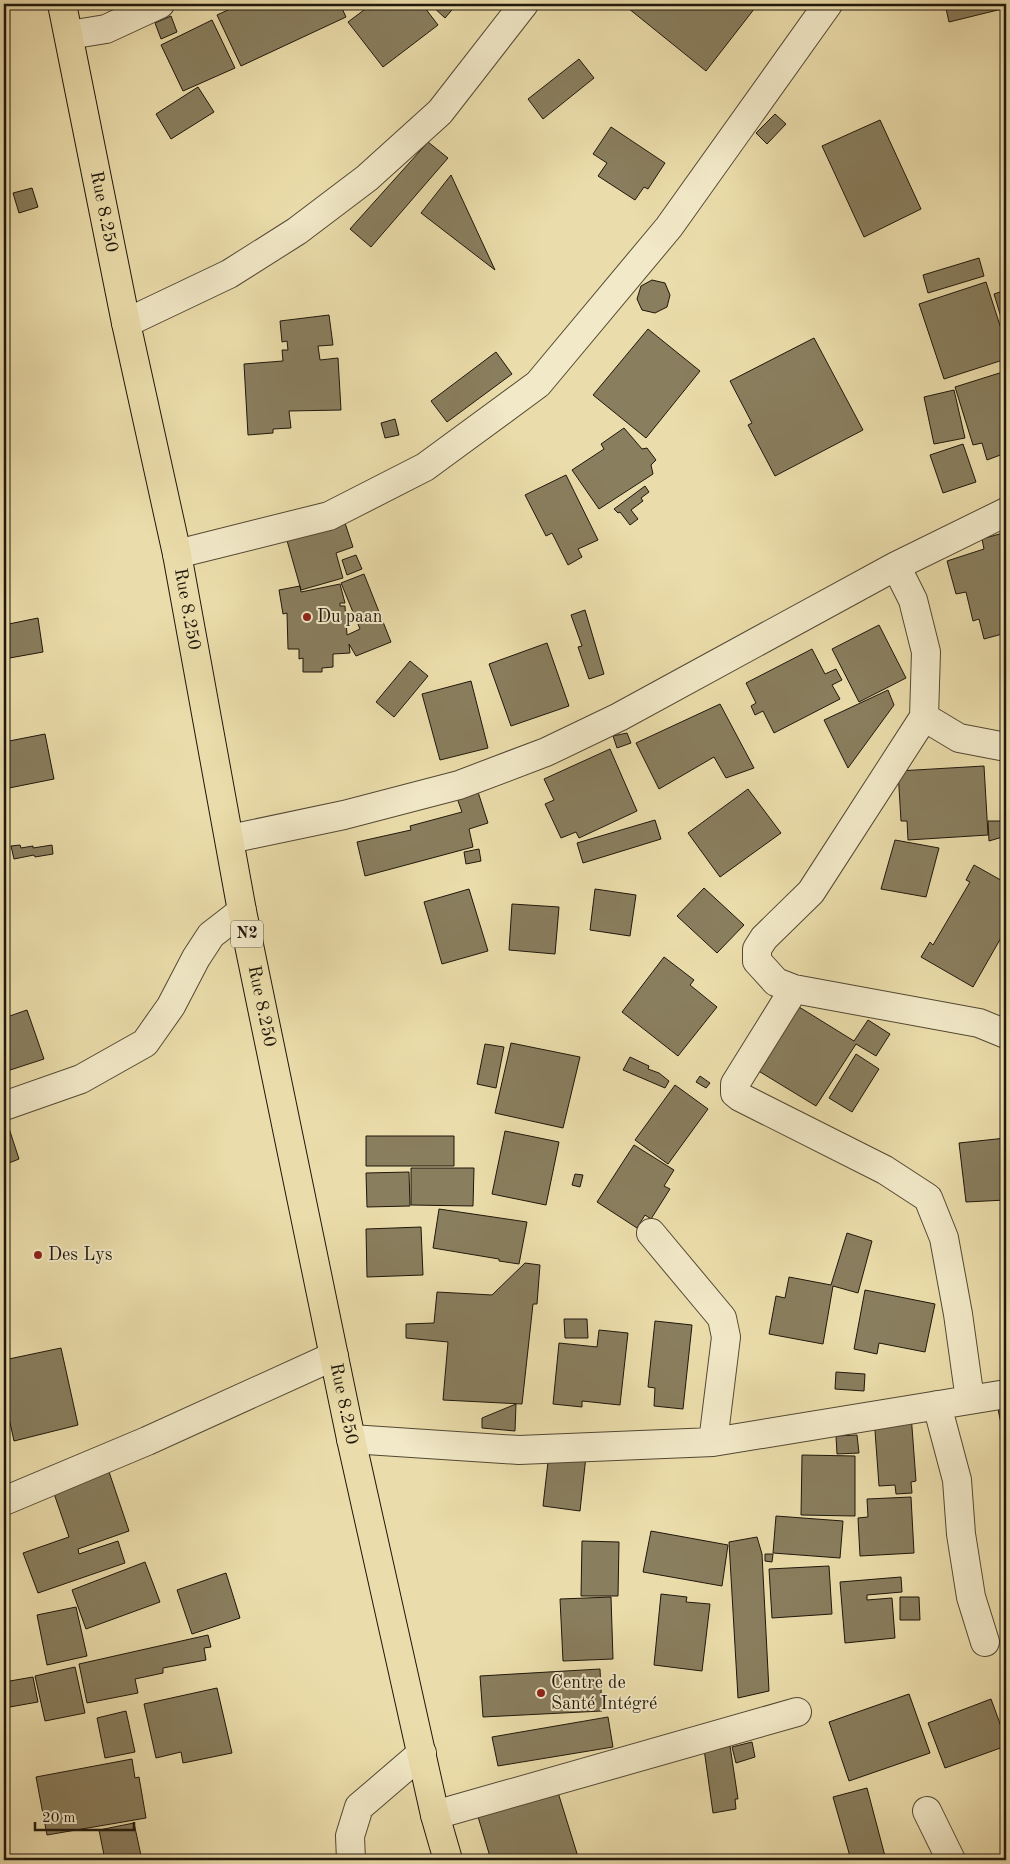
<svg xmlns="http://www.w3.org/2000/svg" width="1010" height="1864" viewBox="0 0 1010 1864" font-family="'Old Standard TT',serif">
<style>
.building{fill:#897e5e;stroke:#1f170b}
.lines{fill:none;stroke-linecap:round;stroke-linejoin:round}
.minor-casing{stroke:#524833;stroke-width:30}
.highway-casing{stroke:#1f170b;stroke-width:30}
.minor{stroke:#f2e9c8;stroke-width:28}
.highway{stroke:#ebddab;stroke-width:28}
.poi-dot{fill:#8f2418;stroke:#f2e9c8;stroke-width:2}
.labels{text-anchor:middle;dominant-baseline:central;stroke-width:4;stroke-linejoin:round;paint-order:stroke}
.shield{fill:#f2e9c8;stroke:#5e5644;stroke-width:1}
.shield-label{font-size:16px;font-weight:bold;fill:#1f170b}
.street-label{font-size:18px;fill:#1f170b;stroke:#f2e9c8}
.poi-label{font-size:18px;fill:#1f170b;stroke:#f2e9c8;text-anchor:start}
</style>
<rect width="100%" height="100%" fill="#ebddab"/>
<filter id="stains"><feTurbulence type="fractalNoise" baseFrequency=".004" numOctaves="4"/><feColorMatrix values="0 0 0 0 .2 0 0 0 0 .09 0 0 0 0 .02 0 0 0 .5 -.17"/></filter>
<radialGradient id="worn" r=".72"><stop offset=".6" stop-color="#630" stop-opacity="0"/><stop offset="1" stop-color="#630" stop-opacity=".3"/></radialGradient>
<path class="building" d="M241,4H340L346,17L241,66L217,15Z
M372,4H422L438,25L383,67L348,22Z
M430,4H457L445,18Z
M623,4H758L706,71Z
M945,4H1006V8L949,22Z
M171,16L177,32L161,39L155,23Z
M212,20L235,68L183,91L161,45Z
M579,59L594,78L543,119L528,99Z
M198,87L214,112L171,139L156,114Z
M775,114L786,124L767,144L756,133Z
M880,120L921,209L864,237L822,146Z
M611,127L665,163L648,189L644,187L635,200L598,176L607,163L593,154Z
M428,142L448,158L371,247L350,229Z
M451,175L495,270L421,213Z
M32,188L38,207L19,213L13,193Z
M979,258L984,276L928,293L923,275Z
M652,280L665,283L670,295L667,307L655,313L642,310L637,299L641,286Z
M986,282L1006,344V359L944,379L919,304Z
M1006,290V334L994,294Z
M329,315L333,345L318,346L320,360L338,358L341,410L289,411L291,428L273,429V433L248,435L244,364L283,361L282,350H288L287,341L282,342L280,321Z
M648,329L700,371L646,438L593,395Z
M814,338L863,430L775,476L748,425L752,423L730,381Z
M496,352L512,374L447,422L431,401Z
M1006,371V463L1003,454L987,460L982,443L973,445L955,387Z
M954,390L965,438L934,444L924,397Z
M395,419L399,435L385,438L381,423Z
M624,428L642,449L647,448L656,460L651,465L653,474L599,509L572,470L604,449L601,444Z
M963,444L976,482L943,493L930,455Z
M566,475L598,540L578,549L582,557L568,565L552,533L546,536L525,495Z
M645,486L649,492L641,498L643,501L631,510L638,519L630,525L620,512L618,513L614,509Z
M343,517L353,547L336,553L343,578L301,590L286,537Z
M1003,533L1006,542V633L984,639L979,619L973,621L966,592L956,594L947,561L984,549L982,539Z
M356,555L362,569L347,575L342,560Z
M364,574L391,642L356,656L349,644L350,653L333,654V667L322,668V672H303V658L299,659V649H288L287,613L283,614L279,590L300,586L301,592L340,584L345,603H340V606H345L347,635L360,629L341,583Z
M585,610L604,674L589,679L578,647L582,646L571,615Z
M38,618L43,652L4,659V625Z
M879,625L906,678L859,702L832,649Z
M547,643L569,706L511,726L489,664Z
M812,649L825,674L836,669L842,680L832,685L840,699L774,733L763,711L755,715L751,706L756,703L746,683Z
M410,661L428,676L394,717L376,702Z
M471,681L488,748L440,760L422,694Z
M888,690L894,705L848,768L824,720Z
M720,704L754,768L726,778L714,757L659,789L636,743Z
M627,733L631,743L617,748L613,736Z
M45,734L54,779L4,789V742Z
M610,749L637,811L579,838L576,832L561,838L545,804L554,800L544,779Z
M984,766L988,835L908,840L907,821H901L898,771Z
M748,789L781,833L720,877L688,833Z
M478,792L488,823L469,829L473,847L365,876L357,842L411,830L410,826L462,812L457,798Z
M1006,813V836L989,841L988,821H1001V815Z
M655,820L661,839L583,863L577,843Z
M895,840L939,848L926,897L881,889Z
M20,845L21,848L33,846V848L52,845L53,854L35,857L34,855L14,859L11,846Z
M479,849L481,861L466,864L464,852Z
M4,865L7,883H4Z
M974,865L1006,883V929L973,987L921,957L930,942L933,945L970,882L966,880Z
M704,888L744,925L717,953L677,916Z
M469,889L488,951L442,964L424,902Z
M595,889L636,895L630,936L590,930Z
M512,904L559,907L555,954L509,950Z
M664,957L694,980L690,985L717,1007L678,1056L622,1012Z
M791,1002L854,1041L868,1020L890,1034L876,1056L856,1044L816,1106L752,1067Z
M27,1010L44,1059L4,1072V1018Z
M511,1043L580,1057L563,1128L495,1113Z
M485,1044L504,1047L496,1088L477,1084Z
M856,1054L879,1069L852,1112L829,1098Z
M630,1057L649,1066L648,1069L659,1073L669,1081L665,1088L623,1070Z
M700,1076L710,1083L706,1088L696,1082Z
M675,1085L708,1109L668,1164L635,1140Z
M4,1113L19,1159L4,1165Z
M505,1131L559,1142L546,1205L492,1194Z
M366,1136H454V1166H366Z
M1006,1138V1200L966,1202L959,1143Z
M634,1145L674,1170L664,1186L670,1189L651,1219L645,1215L637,1228L597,1202Z
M411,1168H474L473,1206L411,1205Z
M409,1172L410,1206L367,1207L366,1173Z
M575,1174L583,1175L580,1187L572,1185Z
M439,1209L527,1222L519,1264L499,1261V1259L433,1248Z
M421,1227L423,1275L367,1277L366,1229Z
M847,1233L872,1241L858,1293L833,1286L823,1344L769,1334L776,1296L785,1298L789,1277L831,1285Z
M525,1263L540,1265L537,1304H533L522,1404L443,1400L448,1342L406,1338V1324L434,1323L437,1292L492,1295Z
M865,1290L935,1304L925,1352L879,1343L877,1354L854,1349Z
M564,1319H587L588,1338H565Z
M655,1321L692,1325L683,1409L654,1406L655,1388L648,1387Z
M599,1330L628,1333L620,1405L582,1401V1407L553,1404L559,1343L597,1347Z
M61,1348L78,1425L14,1441L4,1395V1360Z
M836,1372L865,1374L864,1391L835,1389Z
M1006,1390V1448L998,1409Z
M516,1404L515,1431L482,1428V1418Z
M911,1414L916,1481L911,1482L912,1493L896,1494L895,1485L879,1486L874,1417Z
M857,1435L859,1453L837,1454L836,1436Z
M549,1453L586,1456L580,1511L543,1506Z
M802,1455L855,1456V1516L801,1515Z
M106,1463L129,1531L78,1549L79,1554L118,1541L125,1563L38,1593L23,1553L69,1537L50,1482Z
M911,1497L914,1553L860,1556L858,1518L868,1517L867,1499Z
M776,1516L843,1521L840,1558L773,1553Z
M651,1531L728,1545L722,1586L643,1572Z
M757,1537L762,1554L769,1691L738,1698L729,1542Z
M582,1541L619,1542L618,1596H581Z
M765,1554H773L772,1562L765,1561Z
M145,1562L160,1602L86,1629L72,1590Z
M829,1566L832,1614L772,1618L769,1569Z
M226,1573L240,1618L192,1634L177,1590Z
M901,1577L902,1592L867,1595V1600L892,1598L895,1638L845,1643L840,1582Z
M661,1594L687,1597L686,1602L710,1604L702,1671L654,1665Z
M611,1597L613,1659L563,1661L560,1599Z
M900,1597H919L920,1620H900Z
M76,1607L87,1656L47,1665L37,1615Z
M208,1635L211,1647L204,1648L206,1660L163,1668V1673L135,1679L138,1693L87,1703L79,1664Z
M75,1667L85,1713L45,1721L35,1676Z
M600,1669L602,1711L483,1717L480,1676Z
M33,1677L38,1702L4,1708V1682Z
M217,1688L232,1753L183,1763L181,1752L156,1758L144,1704Z
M909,1694L930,1753L849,1781L829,1722Z
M991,1699L1006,1740V1746L945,1768L928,1723Z
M126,1711L135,1752L105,1758L97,1718Z
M608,1717L613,1747L498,1766L492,1737Z
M752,1742L755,1757L736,1763L732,1747Z
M730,1746L738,1799H735L736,1809L713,1813L704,1749Z
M132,1759L135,1778L139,1777L146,1818L47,1835L36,1777Z
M556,1786L579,1860H491L476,1810Z
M867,1788L886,1860H851L833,1797Z
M134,1823L142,1860H105L99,1830Z"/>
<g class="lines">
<g class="minor-casing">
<path id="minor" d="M69,35L106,29L160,4
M126,323L229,274L297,231L367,178L440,112L524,4
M177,554L329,516L425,467L538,384L669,227L828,4
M896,566L913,600L926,652L924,717L811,892L764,938L757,949V961L776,982L794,989L979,1023L1006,1034
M924,717L959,738L1006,747
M230,839L344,815L459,785L546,752L619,717L896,566L1006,512
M794,989L735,1084V1093L740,1097L885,1170L928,1198L944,1238L958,1314L970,1400
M4,1106L81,1079L145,1043L171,1006L196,958L211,935L242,911
M651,1233L722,1318L726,1337L713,1442
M937,1405L957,1480L961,1534L971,1597L985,1642
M351,1439L519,1450L713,1442L1006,1394
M4,1501L147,1441L334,1356
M927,1811L951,1860
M435,1815L797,1712
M351,1860L350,1836L359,1807L422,1753"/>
</g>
<g class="highway-casing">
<g id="highway">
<path id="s1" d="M62,4L126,323L177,554L242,911L351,1439L435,1815L448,1860"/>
</g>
</g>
<use href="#minor" class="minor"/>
<use href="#highway" class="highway"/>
</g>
<g class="poi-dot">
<circle cx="307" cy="617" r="5"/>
<circle cx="38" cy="1255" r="5"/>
<circle cx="541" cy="1693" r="5"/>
</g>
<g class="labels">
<rect class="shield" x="231" y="920.5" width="32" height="27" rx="4"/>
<g class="shield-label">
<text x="247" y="934">N2</text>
</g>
<g class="street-label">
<text stroke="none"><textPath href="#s1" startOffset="212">Rue 8.250</textPath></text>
<text stroke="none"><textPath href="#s1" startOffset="618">Rue 8.250</textPath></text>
<text stroke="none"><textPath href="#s1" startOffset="1022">Rue 8.250</textPath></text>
<text stroke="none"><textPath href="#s1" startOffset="1428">Rue 8.250</textPath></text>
</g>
<g class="poi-label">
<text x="317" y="617">Du paan</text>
<text x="48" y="1255">Des Lys</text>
<text x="551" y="1683">Centre de<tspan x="551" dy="21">Santé Intégré</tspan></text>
</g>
</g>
<rect width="1010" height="1864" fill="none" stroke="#ebddab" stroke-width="20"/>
<rect x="5" y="5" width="1000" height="1854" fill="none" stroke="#1f170b" stroke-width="2.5"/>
<rect x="10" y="10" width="990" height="1844" fill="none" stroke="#1f170b"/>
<path d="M35 1822v8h99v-8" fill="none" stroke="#1f170b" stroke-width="2.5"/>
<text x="42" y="1822" font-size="15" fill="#1f170b" stroke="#f2e9c8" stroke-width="4" paint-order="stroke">20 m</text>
<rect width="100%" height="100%" filter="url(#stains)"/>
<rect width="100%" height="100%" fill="url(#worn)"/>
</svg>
